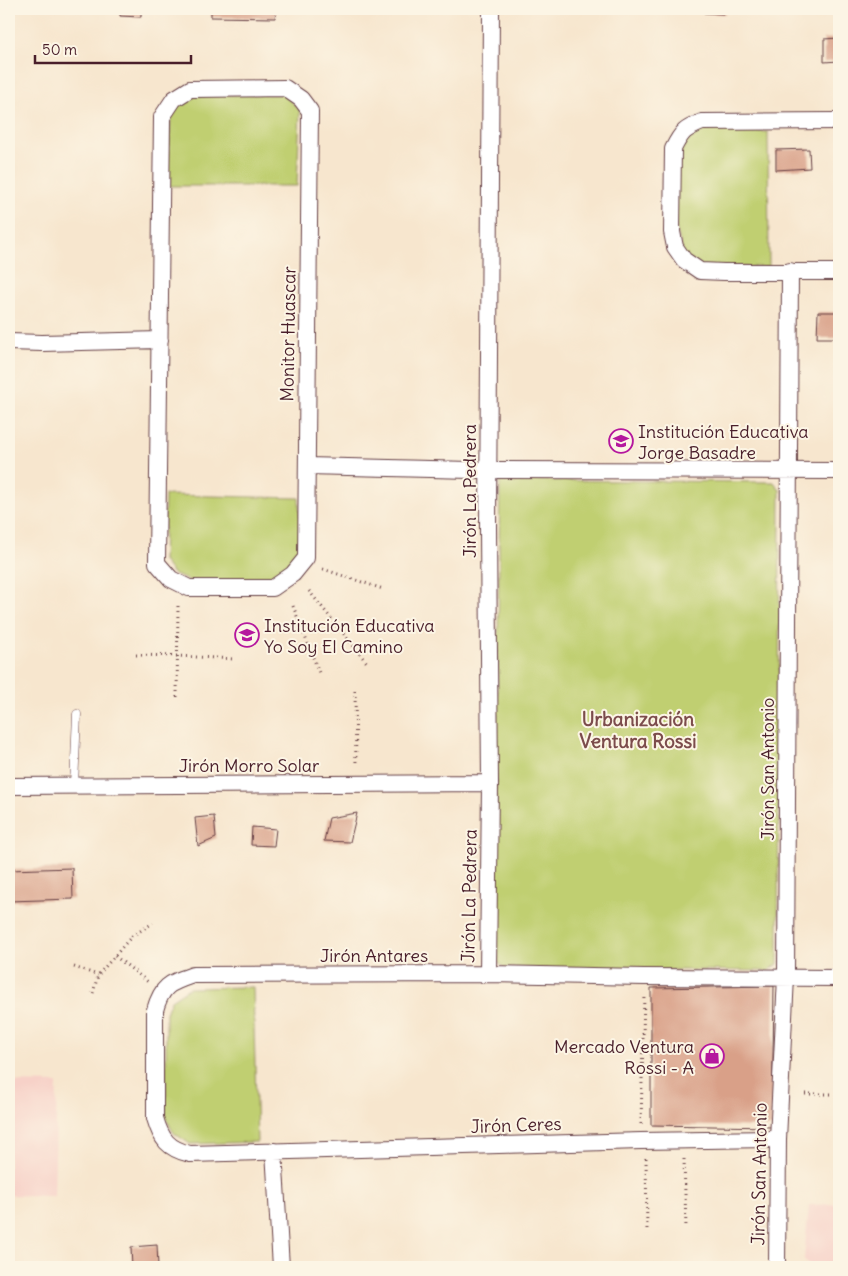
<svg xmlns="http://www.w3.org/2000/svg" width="848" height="1276" viewBox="0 0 848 1276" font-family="Delius,sans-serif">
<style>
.built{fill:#f7d1c8}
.green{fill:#c0cf71;stroke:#85774e}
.building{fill:#d9a088}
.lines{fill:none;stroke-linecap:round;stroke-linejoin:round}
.service-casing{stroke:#643d43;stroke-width:9}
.minor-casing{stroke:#643d43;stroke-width:18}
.path{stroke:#643d43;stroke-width:3;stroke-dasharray:1 4;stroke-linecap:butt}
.service{stroke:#fff;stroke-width:8}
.minor{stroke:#fff;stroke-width:16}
.labels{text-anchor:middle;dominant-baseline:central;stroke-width:4;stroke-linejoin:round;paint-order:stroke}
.street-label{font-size:18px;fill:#4a1f2b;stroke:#fcf5e5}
.poi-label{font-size:18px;fill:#4a1f2b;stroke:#fcf5e5;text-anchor:start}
.neighbourhood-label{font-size:19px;font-weight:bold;fill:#7c4c4c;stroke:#fcf5e5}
</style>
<rect width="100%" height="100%" fill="#fcf5e5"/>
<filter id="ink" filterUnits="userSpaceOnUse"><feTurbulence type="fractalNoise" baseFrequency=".02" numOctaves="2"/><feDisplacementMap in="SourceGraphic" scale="10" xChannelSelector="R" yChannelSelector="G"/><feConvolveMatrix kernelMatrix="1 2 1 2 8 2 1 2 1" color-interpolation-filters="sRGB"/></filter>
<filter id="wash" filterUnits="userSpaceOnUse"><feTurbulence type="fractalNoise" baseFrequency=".0096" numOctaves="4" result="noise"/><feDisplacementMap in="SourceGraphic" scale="20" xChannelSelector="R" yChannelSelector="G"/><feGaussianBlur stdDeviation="1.12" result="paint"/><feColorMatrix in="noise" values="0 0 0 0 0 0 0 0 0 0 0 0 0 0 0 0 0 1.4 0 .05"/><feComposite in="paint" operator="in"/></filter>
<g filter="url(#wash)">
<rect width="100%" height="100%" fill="#f7e6ce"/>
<path class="built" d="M9,1082L57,1083L54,1196L9,1195Z
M839,1204V1267H812L804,1260L809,1205Z"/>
<path class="green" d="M282,94L291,101L300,111L297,186H167L171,118L179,104L192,96Z
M704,128L768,132L769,267L698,266L684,256L675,224L677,159L682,145L690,135Z
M500,480L774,482L780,490L778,964L768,971L505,968L494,960Z
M165,495L299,498L301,556L285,576L267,586L203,585L174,575L163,561Z
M253,987L257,1142L190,1144L174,1133L166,1119V1013L171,1000L189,988Z"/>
<g id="blocks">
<path class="building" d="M120,9H141V17L120,16Z
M211,9H276L275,18L211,17Z
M705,9H726L725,14L704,13Z
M754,9H775V13L754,11Z
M839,38V61L824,62V39Z
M809,149L810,168L776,170V150Z
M818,312H839V338H817Z
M357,813L350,842L324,841L329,818Z
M214,816L216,838L198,846L195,818Z
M252,827L276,829L274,846L251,845Z
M72,868L73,899L9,901V870Z
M774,986L772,1127L651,1125V988Z
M157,1245L158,1267H132L131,1247Z"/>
</g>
</g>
<g filter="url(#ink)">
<use href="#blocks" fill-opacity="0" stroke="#643d43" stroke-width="1"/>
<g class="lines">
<g class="service-casing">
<path id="service" d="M74,786L77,714"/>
</g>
<g class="minor-casing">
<path id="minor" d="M285,88L301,99L310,111L306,558L293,574L273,588H189L171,579L157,563L162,117L174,99L190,89Z
M839,121L702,122C685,129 682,131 673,149L672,232L675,247L684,260L700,271L724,272H839
M9,342L42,343L160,340
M307,466L471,470L839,471
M9,786L490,783
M488,974L490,783L488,528L491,9
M778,1139L641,1141L190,1154C168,1149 161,1139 155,1118V1010C162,985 170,983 193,975L488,974L644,977L839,978
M274,1151L281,1267
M777,1267L778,1139L786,977L790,271"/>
</g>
<path class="path" d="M323,569L383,589
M309,591L368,664
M293,606L320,675
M136,655L178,656L234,659
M355,691L356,766
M177,697L178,606
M115,956L148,982
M74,967L98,975
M93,993L98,975L132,936L153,923
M805,1094H839
M641,1124L644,995
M646,1158L647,1230
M684,1159L686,1228"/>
<use href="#service" class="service"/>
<use href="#minor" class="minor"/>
</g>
</g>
<defs>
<g id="school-ring" transform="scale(1.25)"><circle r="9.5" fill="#fcf5e5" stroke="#b5179e" stroke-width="1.5"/><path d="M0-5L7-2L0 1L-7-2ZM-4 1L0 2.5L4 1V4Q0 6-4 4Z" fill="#b5179e"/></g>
<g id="shop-ring" transform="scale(1.25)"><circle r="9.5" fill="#fcf5e5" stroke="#b5179e" stroke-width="1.5"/><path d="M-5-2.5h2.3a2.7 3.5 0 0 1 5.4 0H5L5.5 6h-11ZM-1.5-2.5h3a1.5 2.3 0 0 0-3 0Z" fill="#b5179e"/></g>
</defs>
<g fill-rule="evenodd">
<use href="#school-ring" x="621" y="441"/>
<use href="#school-ring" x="247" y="635"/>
<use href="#shop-ring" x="712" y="1056"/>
</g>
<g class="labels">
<g class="street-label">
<text transform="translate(288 334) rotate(-89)">Monitor Huascar</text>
<text transform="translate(469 491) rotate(-90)">Jirón La Pedrera</text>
<text x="249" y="765">Jirón Morro Solar</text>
<text transform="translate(767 769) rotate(-90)">Jirón San Antonio</text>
<text transform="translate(469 896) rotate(-89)">Jirón La Pedrera</text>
<text x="374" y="955">Jirón Antares</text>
<text transform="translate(516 1125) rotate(-2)">Jirón Ceres</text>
<text transform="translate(759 1174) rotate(-89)">Jirón San Antonio</text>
</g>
<g class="poi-label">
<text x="638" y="431">Institución Educativa<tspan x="638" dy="21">Jorge Basadre</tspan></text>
<text x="264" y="625">Institución Educativa<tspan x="264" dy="21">Yo Soy El Camino</tspan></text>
<text x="694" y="1046" text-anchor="end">Mercado Ventura<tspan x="694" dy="21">Rossi - A</tspan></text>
</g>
<g class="neighbourhood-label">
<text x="638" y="719">Urbanización<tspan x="638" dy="22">Ventura Rossi</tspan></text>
</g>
</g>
<rect width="848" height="1276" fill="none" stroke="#fcf5e5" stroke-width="30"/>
<path d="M35 55v8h156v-8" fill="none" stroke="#4a1f2b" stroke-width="2.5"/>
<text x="42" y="55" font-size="15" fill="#4a1f2b" stroke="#fcf5e5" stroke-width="4" paint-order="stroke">50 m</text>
</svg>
